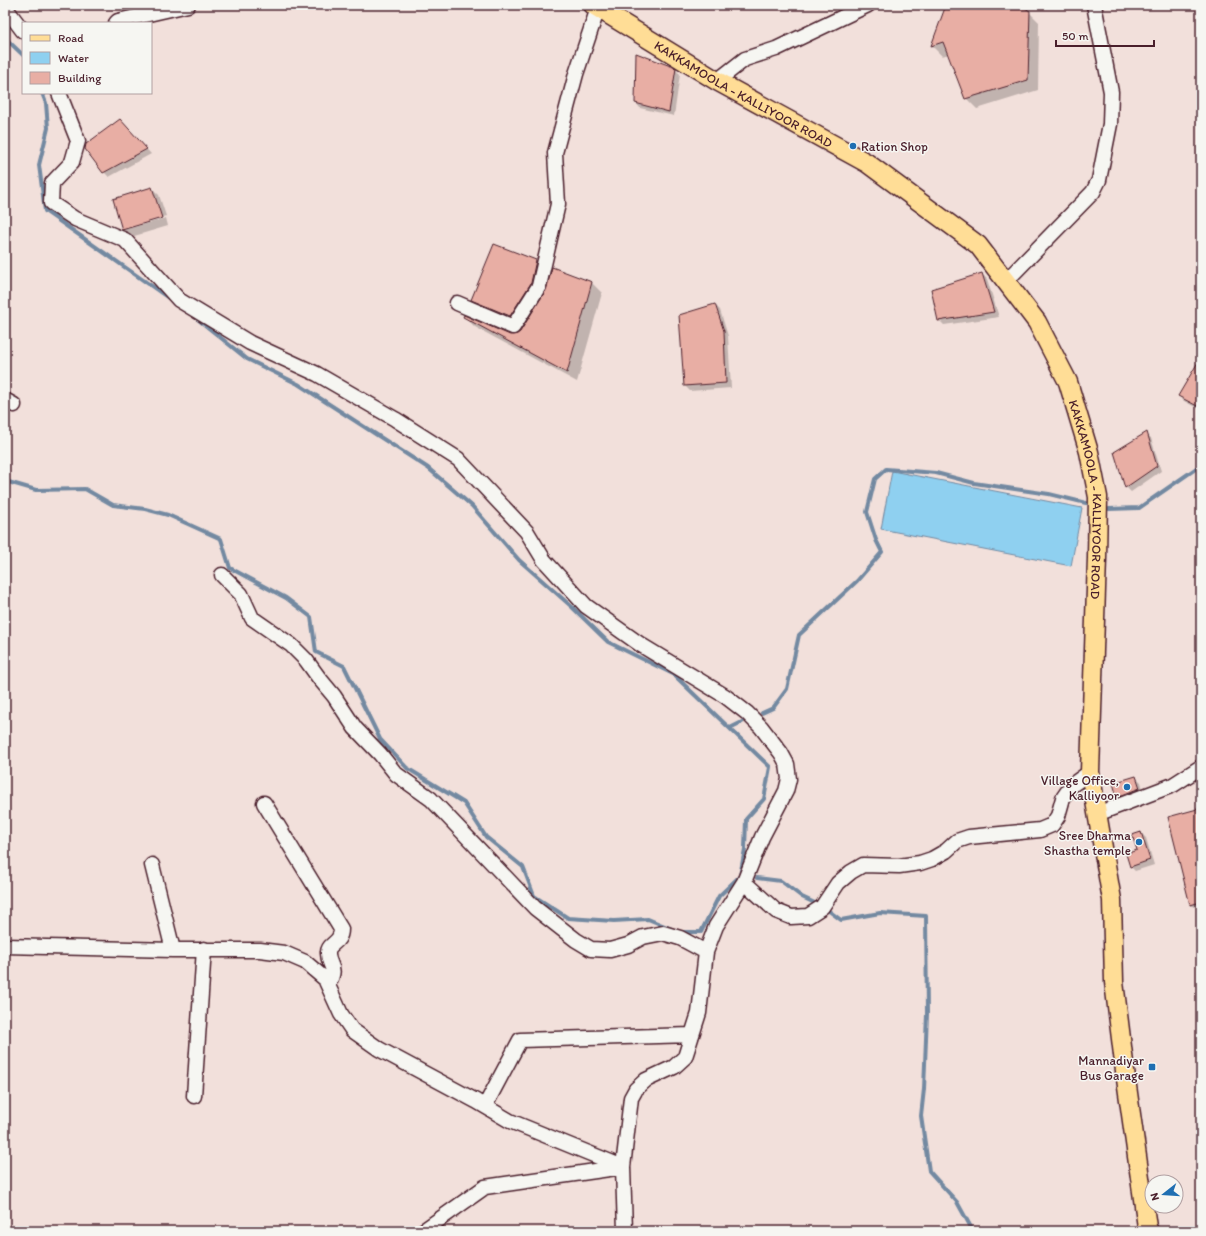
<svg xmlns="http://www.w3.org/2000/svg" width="1206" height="1236" viewBox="0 0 1206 1236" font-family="Itim,sans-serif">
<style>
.water{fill:#8fd0f0;stroke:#7389a1}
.shadow{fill:#0003}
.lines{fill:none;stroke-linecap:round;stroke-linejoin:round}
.stream{stroke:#7389a1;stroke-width:4}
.building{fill:#e8aea4;stroke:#4a1f2b}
.minor-casing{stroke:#4a1f2b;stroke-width:17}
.major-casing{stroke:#4a1f2b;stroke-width:21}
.minor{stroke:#f6f6f2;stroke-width:14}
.major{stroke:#ffdd96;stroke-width:18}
.poi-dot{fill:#1f6fb2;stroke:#f6f6f2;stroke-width:1.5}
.labels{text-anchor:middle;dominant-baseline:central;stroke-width:3;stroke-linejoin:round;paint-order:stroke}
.street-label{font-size:13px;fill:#4a1f2b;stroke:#f6f6f2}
.poi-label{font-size:13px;fill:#4a1f2b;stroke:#f6f6f2;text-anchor:end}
</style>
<rect width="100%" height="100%" fill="#f2e0db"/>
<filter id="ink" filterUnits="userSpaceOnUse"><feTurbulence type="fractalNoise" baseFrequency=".025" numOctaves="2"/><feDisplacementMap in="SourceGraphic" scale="8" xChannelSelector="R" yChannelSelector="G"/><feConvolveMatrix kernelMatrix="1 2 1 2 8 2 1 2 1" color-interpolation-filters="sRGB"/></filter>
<g filter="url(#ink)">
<path class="water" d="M892,471L1082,508L1071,566L881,529Z"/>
<path class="shadow" d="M947,5H1018L1029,12L1039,22L1038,90L977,109L966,98L949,54L942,56L932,46Z
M675,69L680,74L674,116L640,108L636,103Z
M124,125L151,154L109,177L104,172Z
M152,188L159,195L166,216L127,227V229L166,218L168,226L131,237L123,229Z
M536,261L546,271L520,326L482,310L472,299Z
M553,268L592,283L602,293L577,382L475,327L465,317L509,336L517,335L521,332L547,291Z
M982,274L987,279L999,317L944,325L939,320Z
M715,305L720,310L728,336L731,388L690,391L685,386Z
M1201,359V410L1184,401L1179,396Z
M1146,434L1151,438L1161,471L1131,492L1126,487Z
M1136,777L1141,782L1144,793L1123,802L1118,797L1114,784Z
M1201,810V905L1193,907L1191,904Z
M1141,833L1146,838L1154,865L1135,871L1130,866L1138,851Z"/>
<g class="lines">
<path class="stream" d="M5,38L23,55
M42,93L46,103L48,128L39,165L45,211L170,299
M195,317L247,359L298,384L428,468L472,506L519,560L572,607L608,642L673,674L770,767L764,799L746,819L745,849L740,876L719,896L701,932H680
M5,481L36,490L85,489L113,505L145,509L168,515L221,539L230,568L286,598L311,617L316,652L344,666L380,739L407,768L464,803L486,837L523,867L534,896L568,918L614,921L648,919L672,929
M1109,509L1139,508L1201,465
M762,713L773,708L787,689L799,635L857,581L882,552L876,540L867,512L875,479L886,469L936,473L974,483L1049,494L1086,503
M730,728L742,722
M757,878L781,881L802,897L819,905
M825,908L841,920L880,913L926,916L927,1014L924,1089L921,1116L929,1171L957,1202L973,1231"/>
</g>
<path class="building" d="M946,5H1020L1030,11L1028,80L965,99L943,42L931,46Z
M636,53L676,68L669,112L635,103Z
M120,119L147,149L103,173L85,149L86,144Z
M152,187L162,218L122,230L113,199Z
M494,244L536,260L531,283L510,316L471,300Z
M552,267L592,282L567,373L463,317L464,315L510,335L517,334L520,332L546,290Z
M982,273L994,312L938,321L931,289Z
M715,304L724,331L726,383L684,386L679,315Z
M1201,357V408L1178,396Z
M1147,432L1157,466L1125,488L1114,452Z
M1136,776L1140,788L1117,797L1113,783Z
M1201,808V902L1190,905L1168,817Z
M1141,832L1150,860L1130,867L1126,854L1137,850L1132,835Z"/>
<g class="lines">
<g class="minor-casing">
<path id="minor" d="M5,7L23,31
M116,23L118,21L188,5
M717,81L745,59L776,49L868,5
M59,93L78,141L72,162L52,183L51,203L75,219L125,240L179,300L250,343L317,374L395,419L458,459L527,532L544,560L586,606L641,645L725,696L747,713L761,727L781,753L787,764L789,779L786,791L762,837L744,882
M1006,281L1093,192L1099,180L1110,124L1111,92L1094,5
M457,303L513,327L539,286L558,204L555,153L576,74L598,8
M5,400L14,405
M222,575L241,594L252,618L291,645L306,660L319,678L334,696L355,728L380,754L396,774L431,799L535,908L576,940L591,949L610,950L628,945L643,937L663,933L680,938L706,952
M264,803L341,929C341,944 328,943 328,952C327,966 339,966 328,984
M1097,814L1173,785L1201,767
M152,865L173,950
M5,946L173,950H260L284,953L305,962L325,979L341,1014L352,1030L379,1049L476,1101L510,1121L623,1167
M194,1096L204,949
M485,1106L520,1040L692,1035
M423,1231L485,1187L623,1167
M625,1231L623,1167L631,1098L636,1089L646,1080L674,1067L685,1057L699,1013L706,952L716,926L744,882L776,911L791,917L808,916L822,907L838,883L851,872L863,865L899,866L920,863L932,859L946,851L957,841L969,837L1040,830L1052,825L1058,816L1063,798L1072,785L1090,772"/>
</g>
<g class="major-casing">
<g id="major">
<path id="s1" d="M593,5L717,81L867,163L978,245L1037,322L1068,382L1089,452L1098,497L1097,558L1090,772L1112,900L1114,982L1126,1079L1147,1227L1149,1231"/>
</g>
</g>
<use href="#minor" class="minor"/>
<use href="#major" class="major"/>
</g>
</g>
<g class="poi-dot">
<circle cx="853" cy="146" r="4"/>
<circle cx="1127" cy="787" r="4"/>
<circle cx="1139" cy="842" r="4"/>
<rect x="1148" y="1063" width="8" height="8" rx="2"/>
</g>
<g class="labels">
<g class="street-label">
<text stroke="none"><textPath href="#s1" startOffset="175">KAKKAMOOLA - KALLIYOOR ROAD</textPath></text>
<text stroke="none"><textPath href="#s1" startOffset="739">KAKKAMOOLA - KALLIYOOR ROAD</textPath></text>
</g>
<g class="poi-label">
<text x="861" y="146" text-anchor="start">Ration Shop</text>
<text x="1119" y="780">Village Office,<tspan x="1119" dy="15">Kalliyoor</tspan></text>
<text x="1131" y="835">Sree Dharma<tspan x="1131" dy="15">Shastha temple</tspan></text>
<text x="1144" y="1060">Mannadiyar<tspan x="1144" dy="15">Bus Garage</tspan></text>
</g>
</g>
<rect width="1206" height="1236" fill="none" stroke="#f6f6f2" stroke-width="20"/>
<rect x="10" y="10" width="1186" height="1216" fill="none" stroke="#4a1f2b" stroke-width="1.5" filter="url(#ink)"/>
<rect x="22" y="22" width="130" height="72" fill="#f6f6f2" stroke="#b1a0a2"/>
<rect x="30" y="35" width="20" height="6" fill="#ffdd96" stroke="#b1a0a2"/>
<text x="58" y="42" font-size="12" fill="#4a1f2b">Road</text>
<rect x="30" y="52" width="20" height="12" fill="#8fd0f0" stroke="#b1a0a2"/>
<text x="58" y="62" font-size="12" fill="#4a1f2b">Water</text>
<rect x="30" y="72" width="20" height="12" fill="#e8aea4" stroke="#b1a0a2"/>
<text x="58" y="82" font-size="12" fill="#4a1f2b">Building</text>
<g transform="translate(1164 1194) rotate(253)"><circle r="19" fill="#f6f6f2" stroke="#b1a0a2"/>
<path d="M0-3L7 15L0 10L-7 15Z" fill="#1f6fb2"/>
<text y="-6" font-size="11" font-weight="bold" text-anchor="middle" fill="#4a1f2b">N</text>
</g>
<path d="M1056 40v6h98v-6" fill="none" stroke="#4a1f2b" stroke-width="2"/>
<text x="1062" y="40" font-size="12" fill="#4a1f2b" stroke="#f6f6f2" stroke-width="3" paint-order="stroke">50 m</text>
</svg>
